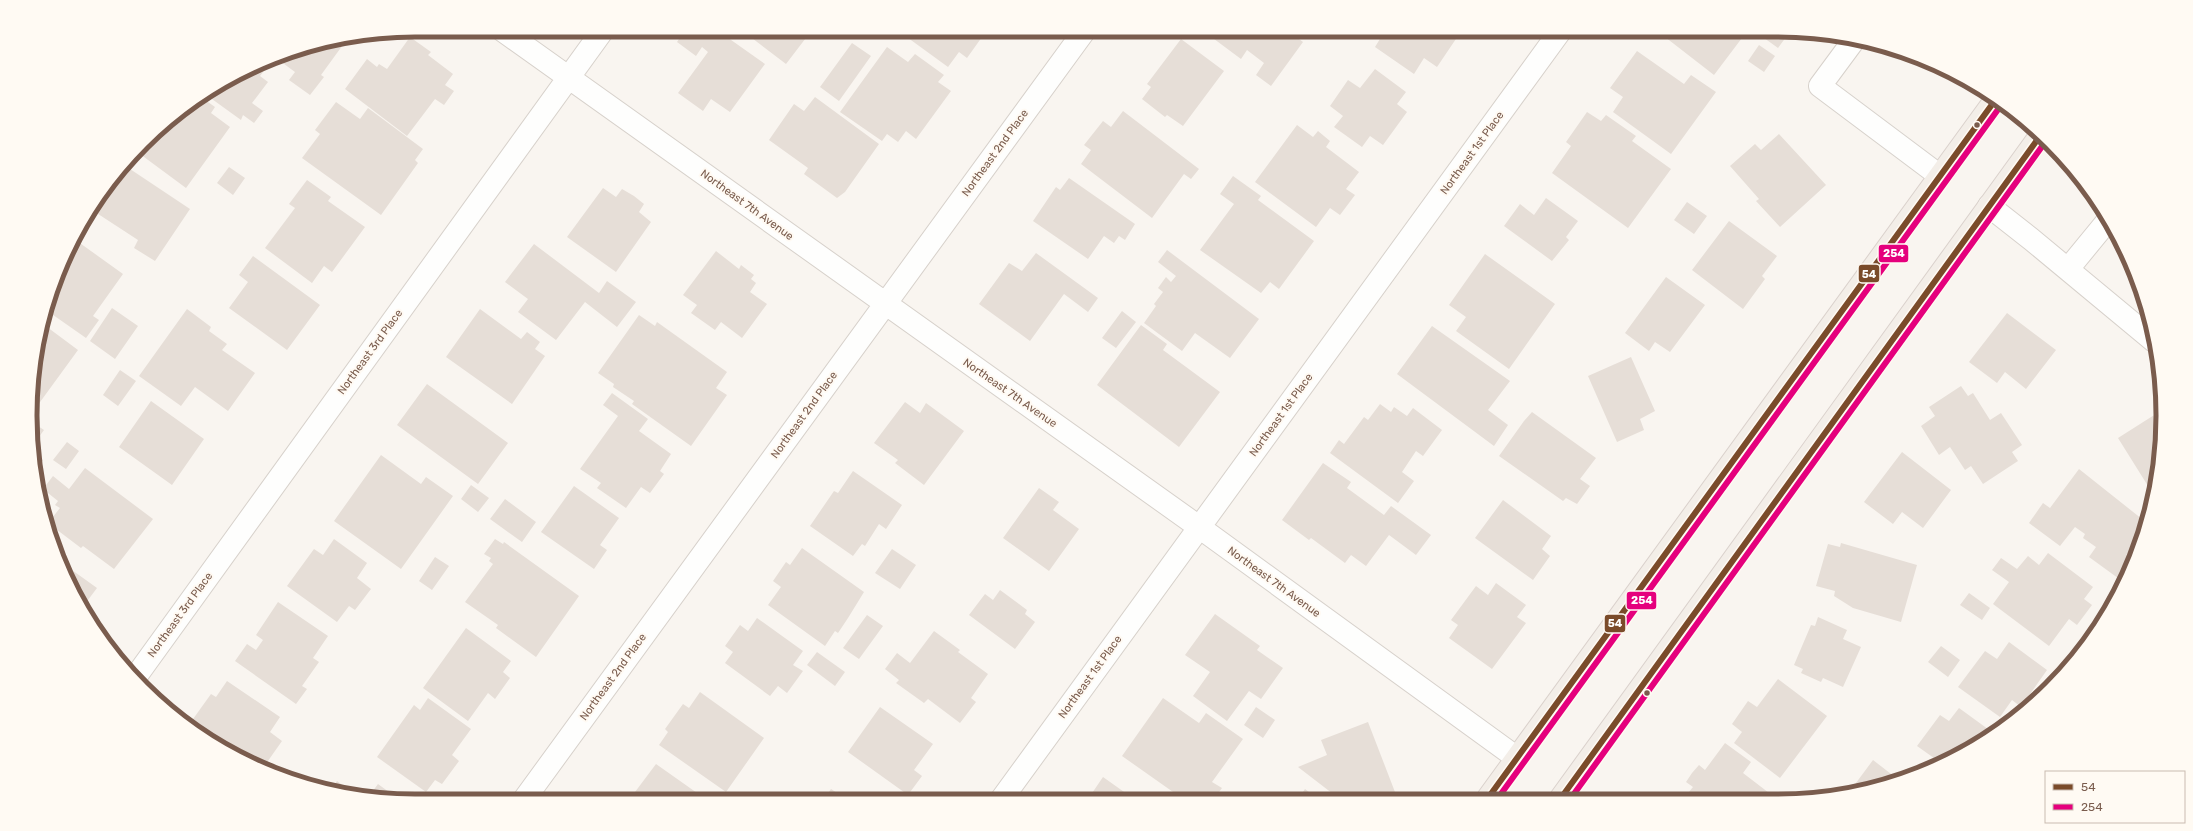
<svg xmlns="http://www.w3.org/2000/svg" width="2193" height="831" viewBox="0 0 2193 831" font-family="Rubik,sans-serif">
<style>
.building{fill:#e6ded7}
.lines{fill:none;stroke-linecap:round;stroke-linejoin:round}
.minor-casing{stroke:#d7d1cb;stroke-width:24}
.major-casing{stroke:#dad1cc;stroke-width:24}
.minor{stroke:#fefefd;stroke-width:22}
.major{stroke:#f3eee8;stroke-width:22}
.bus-1-casing{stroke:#fffaf3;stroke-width:9}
.bus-2-casing{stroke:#fffaf3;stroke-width:9}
.bus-1{stroke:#7a4b2a;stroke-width:6}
.bus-2{stroke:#e5007d;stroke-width:6}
.bus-dot{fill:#7a5c4d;stroke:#fffaf3;stroke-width:1.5}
.labels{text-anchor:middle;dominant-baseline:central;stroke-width:4;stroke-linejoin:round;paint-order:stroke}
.street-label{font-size:11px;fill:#7a5c4d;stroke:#fffaf3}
.rim{fill:none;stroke:#7a5c4d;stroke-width:5}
.line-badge{stroke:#fffaf3;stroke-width:1.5}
.badge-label{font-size:11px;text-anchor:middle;font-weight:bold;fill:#fff}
</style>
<rect width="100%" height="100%" fill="#f9f5f0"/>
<path class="building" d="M685,30H725L727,31L724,35L765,64L730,112L711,99L703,111L678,93L708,52L702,47L696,56L677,42Z
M752,30H812L786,64L748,35Z
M908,30H981L978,34L982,37L967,58L959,52L948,67L904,35Z
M1202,30H1287L1303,42L1271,86L1256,75L1264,63L1247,50L1241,59Z
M1391,30H1462L1437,67L1424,58L1414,74L1375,47L1383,34L1387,36Z
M1656,30H1748L1714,75Z
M1753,30H1778L1789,33L1778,48Z
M410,37L431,52L428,55L453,74L445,85L454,91L444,105L435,99L407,136L345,89L367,59L377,67L379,64L387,69Z
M1181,39L1224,71L1183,126L1167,115L1165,117L1142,99L1151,87L1147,84Z
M345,42L321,75L324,77L310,95L289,80L295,72L276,58L291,51Z
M852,43L871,56L839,101L820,87Z
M1759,45L1775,56L1764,72L1748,61Z
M887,47L908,62L915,54L944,75L938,82L951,91L916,139L906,131L898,142L887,134L882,141L840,112Z
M1637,51L1684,84L1691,75L1716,92L1671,154L1613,112L1623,97L1610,88Z
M273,59L260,76L268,82L252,103L263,111L254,123L243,115L241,120L205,94L223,82Z
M1375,69L1406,92L1397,104L1407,112L1383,145L1370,136L1362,147L1334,127L1343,116L1330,106L1348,80L1360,88Z
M201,97L215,107L211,113L230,127L186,188L140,154L161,126Z
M815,97L879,144L845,192L837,198L804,174L808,168L769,140L794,104L804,111Z
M336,102L360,119L368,108L423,149L415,160L418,163L381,215L302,158L320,134L315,130Z
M1123,111L1199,169L1191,179L1184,174L1152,218L1081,164L1091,150L1084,145L1103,121L1111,127Z
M1587,112L1601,121L1606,115L1636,136L1632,141L1671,169L1628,228L1552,173L1571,146L1566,142Z
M1297,125L1313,137L1318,131L1330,141L1326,147L1359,172L1346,189L1355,195L1340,215L1330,208L1316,227L1255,182Z
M1779,134L1826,185L1780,227L1756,201L1759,199L1730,166L1755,144L1761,150Z
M127,167L190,209L155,261L134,248L138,240L92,210Z
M229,167L245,178L233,195L217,183Z
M1233,176L1261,196L1258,200L1314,241L1279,289L1270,282L1261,293L1200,250L1234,204L1220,194Z
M1069,178L1135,224L1125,240L1119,236L1114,243L1104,236L1088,259L1033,221L1056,187L1060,190Z
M307,180L331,197L328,201L365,227L332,272L324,266L312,283L265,248L295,208L289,204Z
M603,188L616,197L622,189L634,196L644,204L639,212L651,222L616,272L567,237Z
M1546,198L1578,221L1566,237L1569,240L1552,261L1504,226L1520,204L1534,215Z
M1687,202L1707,216L1694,234L1674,220Z
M1729,221L1777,256L1762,276L1765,279L1743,309L1692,270Z
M77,241L123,274L93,316L99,320L86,338L46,310L51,291L70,249Z
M534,244L599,293L607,281L636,302L617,327L585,302L556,340L518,312L528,299L505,282Z
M1167,250L1259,319L1230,358L1195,333L1182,351L1144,323L1156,306L1154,304L1163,292L1158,288L1166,277L1171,282L1176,276L1158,262Z
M716,251L739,269L741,265L754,275L751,279L756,283L750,292L767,304L742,338L721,322L715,330L691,313L697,305L683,295Z
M1036,253L1098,298L1088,312L1064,294L1030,341L979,304L1009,263L1022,271Z
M1485,254L1555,304L1509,369L1456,331L1466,317L1449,305Z
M253,256L320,305L287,350L229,308L248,282L239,275Z
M1666,277L1705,305L1670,352L1655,342L1649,351L1625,333Z
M112,308L138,326L115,359L90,341Z
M187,309L211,327L209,331L227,344L222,350L255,373L228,411L195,387L181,406L139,376Z
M480,309L521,339L527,332L540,342L535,349L545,356L512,404L446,357Z
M1122,311L1136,322L1116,348L1102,338Z
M2007,313L2056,350L2026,389L2005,372L1997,383L1969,362Z
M639,315L655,326L657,322L727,372L716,388L727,395L691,446L632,404L634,401L613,387L614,384L598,373Z
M43,324L78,350L35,409L33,365Z
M1141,325L1167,344L1163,350L1220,392L1179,447L1097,385Z
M1432,326L1510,381L1488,410L1508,425L1494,446L1397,374Z
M1631,357L1655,411L1640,419L1644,430L1617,442L1588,376Z
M120,370L136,381L118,406L103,395Z
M427,384L508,443L478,484L397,425Z
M1961,386L1968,396L1973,393L1990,420L2001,413L2022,445L2012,452L2018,461L1983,484L1971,466L1965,470L1950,447L1939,455L1921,426L1935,416L1929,407Z
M612,393L648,419L639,431L671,454L660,471L664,474L650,493L641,487L626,508L597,488L601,483L580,469L618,416L603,405Z
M151,401L204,439L172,485L119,447Z
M905,402L920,413L926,403L964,431L924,485L895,463L898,460L874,443Z
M1380,404L1391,412L1394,407L1407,416L1413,408L1442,430L1423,456L1416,451L1402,472L1414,481L1398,503L1330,453L1339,440L1344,444L1364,417L1368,420Z
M1532,412L1596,458L1580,479L1590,486L1577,504L1566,498L1563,501L1499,456L1524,421Z
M2159,412L2161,416L2162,441L2153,494L2118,438Z
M35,424L44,430L36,441Z
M67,442L79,451L66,469L53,460Z
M1902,452L1951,490L1923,528L1902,512L1893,524L1864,502Z
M36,455L43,460L37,469Z
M381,455L421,484L426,477L453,496L401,569L334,521Z
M1323,463L1351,482L1347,488L1384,515L1391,506L1431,535L1416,555L1389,535L1366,566L1351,555L1345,563L1311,538L1309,540L1282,520Z
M85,468L153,519L114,569L83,546L81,548L48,523L60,508L55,505L58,501L43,489L53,476L69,489Z
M2079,469L2147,523L2122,581L2089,557L2096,547L2083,538L2085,534L2075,527L2060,546L2029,523L2043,503L2050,508Z
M853,471L902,505L886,529L879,524L865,546L862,544L853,556L810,526L834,491L838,493Z
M471,485L489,498L478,512L461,499Z
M574,486L619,518L600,545L607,550L594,569L541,532Z
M1039,488L1059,502L1053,510L1079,529L1049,571L1003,538Z
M505,499L536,522L522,542L490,519Z
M1503,500L1551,536L1542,549L1550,556L1533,580L1475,538Z
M334,539L367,563L357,578L371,589L355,610L349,606L337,622L287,586L314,549L323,555Z
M495,539L503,544L504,542L579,596L536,657L496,628L498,625L465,602L493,564L489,561L491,558L484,554Z
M1841,543L1917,565L1901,622L1853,608L1834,596L1835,591L1816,586L1828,544L1840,547Z
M802,548L864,592L848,618L838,633L835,631L825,646L768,605L781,587L773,581L786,562L790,565Z
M892,549L916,565L900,589L875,573Z
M2048,553L2093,587L2084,599L2092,605L2077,625L2069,619L2049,646L1993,604L2009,582L1992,570L2001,558L2017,569L2028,556L2039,565Z
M435,557L449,566L432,590L419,581Z
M58,560L97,588L85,604L89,606L85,612Z
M1496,583L1526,605L1517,617L1526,623L1492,669L1449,638L1458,625L1451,620L1476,586L1488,595Z
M1000,590L1027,610L1025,614L1035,622L1015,649L969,615L985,594L993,600Z
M1969,593L1990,608L1982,620L1960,605Z
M278,602L328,636L313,658L319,662L302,686L307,689L296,704L235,661L247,644L256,650L263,640L256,635Z
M1215,614L1260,646L1257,650L1283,668L1261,699L1249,691L1227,721L1193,696L1210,672L1185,655Z
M867,615L883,626L859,659L843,648Z
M1818,617L1847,630L1843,639L1861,647L1843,687L1823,678L1821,682L1801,673L1803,669L1794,665L1811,625L1815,626Z
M757,618L803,651L793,665L803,671L787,693L778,686L770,696L725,663L733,652L725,646L740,625L748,631Z
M466,628L511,661L503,672L510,678L495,699L488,693L468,721L423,688Z
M934,631L960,650L958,652L988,674L971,698L976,702L960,723L928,699L924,703L896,683L899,680L885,669L897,653L910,663Z
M2009,642L2047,670L2021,707L2012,700L2000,717L1958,687L1985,651L1997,659Z
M1941,646L1960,660L1948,677L1928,662Z
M817,652L845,672L835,686L807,665Z
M1778,679L1827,716L1780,778L1734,743L1742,732L1732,724L1748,701L1757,707Z
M227,681L280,717L270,732L282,741L263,768L245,761L188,726L211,694L216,697Z
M700,692L764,738L726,792L659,745L668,732L665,729L683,704L689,708Z
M428,698L471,729L452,755L459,761L442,784L435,780L426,792L377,757L414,705L420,710Z
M1163,698L1199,723L1206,713L1243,739L1212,782L1222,788L1214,799H1183L1122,756Z
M880,707L933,744L914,770L922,776L908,795L848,752Z
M1256,707L1275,720L1263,738L1244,725Z
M1959,708L1992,732L1948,761L1941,763L1917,746L1940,715L1949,721Z
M1368,722L1395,792L1377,799H1349L1347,793L1337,797L1298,767L1327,755L1321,740Z
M1725,743L1751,762L1743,773L1773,796L1772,798H1684L1693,787L1686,782L1692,773L1699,765L1705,770Z
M1873,760L1895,777L1850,791Z
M656,764L707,800H629Z
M1103,777L1134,799H1088Z
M337,781L353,793L331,790Z
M378,784L393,795L398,799L370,795Z
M831,789L848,800H823Z
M1305,789L1318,799H1298Z"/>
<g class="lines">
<g class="minor-casing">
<path id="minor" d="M502,30L1199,527L1517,758
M1854,40L1820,86L1940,176
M1989,206L2031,239L2154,341
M2068,269L2109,219
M137,675L603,30
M1001,800L1561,30
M523,801L1085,30"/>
</g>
<g class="major-casing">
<path id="major" d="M1488,798L1996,99
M1561,798L2040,136"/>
</g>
<use href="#minor" class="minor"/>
<use href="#major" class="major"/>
<g class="bus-1-casing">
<path id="bus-1" d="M1488,798L1996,99
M1561,798L2040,136"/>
</g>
<g class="bus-2-casing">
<path id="bus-2" d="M1498,798L2002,104
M1571,798L2046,141"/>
</g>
<use href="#bus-1" class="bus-1"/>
<use href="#bus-2" class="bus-2"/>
</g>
<g class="bus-dot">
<circle cx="1977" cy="125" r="3.5"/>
<circle cx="1647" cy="693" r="3.5"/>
</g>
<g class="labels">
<g class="street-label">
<text transform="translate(995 153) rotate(-54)">Northeast 2nd Place</text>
<text transform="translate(1472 153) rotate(-54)">Northeast 1st Place</text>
<text transform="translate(747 205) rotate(36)">Northeast 7th Avenue</text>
<text transform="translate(370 352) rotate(-54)">Northeast 3rd Place</text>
<text transform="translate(1010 393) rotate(35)">Northeast 7th Avenue</text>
<text transform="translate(804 415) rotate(-54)">Northeast 2nd Place</text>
<text transform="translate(1281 415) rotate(-54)">Northeast 1st Place</text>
<text transform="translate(1274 582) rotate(36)">Northeast 7th Avenue</text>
<text transform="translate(180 615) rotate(-54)">Northeast 3rd Place</text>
<text transform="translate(613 677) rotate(-54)">Northeast 2nd Place</text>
<text transform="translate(1090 677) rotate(-54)">Northeast 1st Place</text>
</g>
</g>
<path d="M0 0H2193V831H0ZM415 37H1778A378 378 0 0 1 2156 415V416A378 378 0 0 1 1778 794H415A378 378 0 0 1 37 416V415A378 378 0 0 1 415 37Z" fill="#fffaf3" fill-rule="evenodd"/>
<path class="rim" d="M415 37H1778A378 378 0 0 1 2156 415V416A378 378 0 0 1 1778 794H415A378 378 0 0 1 37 416V415A378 378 0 0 1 415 37Z"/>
<g class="line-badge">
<rect x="1878" y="244" width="31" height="19" rx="4" fill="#e5007d"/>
<rect x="1858" y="264" width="22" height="19" rx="4" fill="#7a4b2a"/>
<rect x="1626" y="591" width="31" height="19" rx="4" fill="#e5007d"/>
<rect x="1604" y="614" width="22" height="19" rx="4" fill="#7a4b2a"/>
</g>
<g class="badge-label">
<text x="1894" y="257">254</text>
<text x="1869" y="278">54</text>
<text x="1642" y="604">254</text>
<text x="1615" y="627">54</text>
</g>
<rect x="2045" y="771" width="140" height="52" fill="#fffaf3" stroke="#cabbb1"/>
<rect x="2053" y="784" width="20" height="6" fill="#7a4b2a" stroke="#cabbb1"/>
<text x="2081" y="791" font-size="12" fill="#7a5c4d">54</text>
<rect x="2053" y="804" width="20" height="6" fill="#e5007d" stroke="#cabbb1"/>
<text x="2081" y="811" font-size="12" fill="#7a5c4d">254</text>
</svg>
